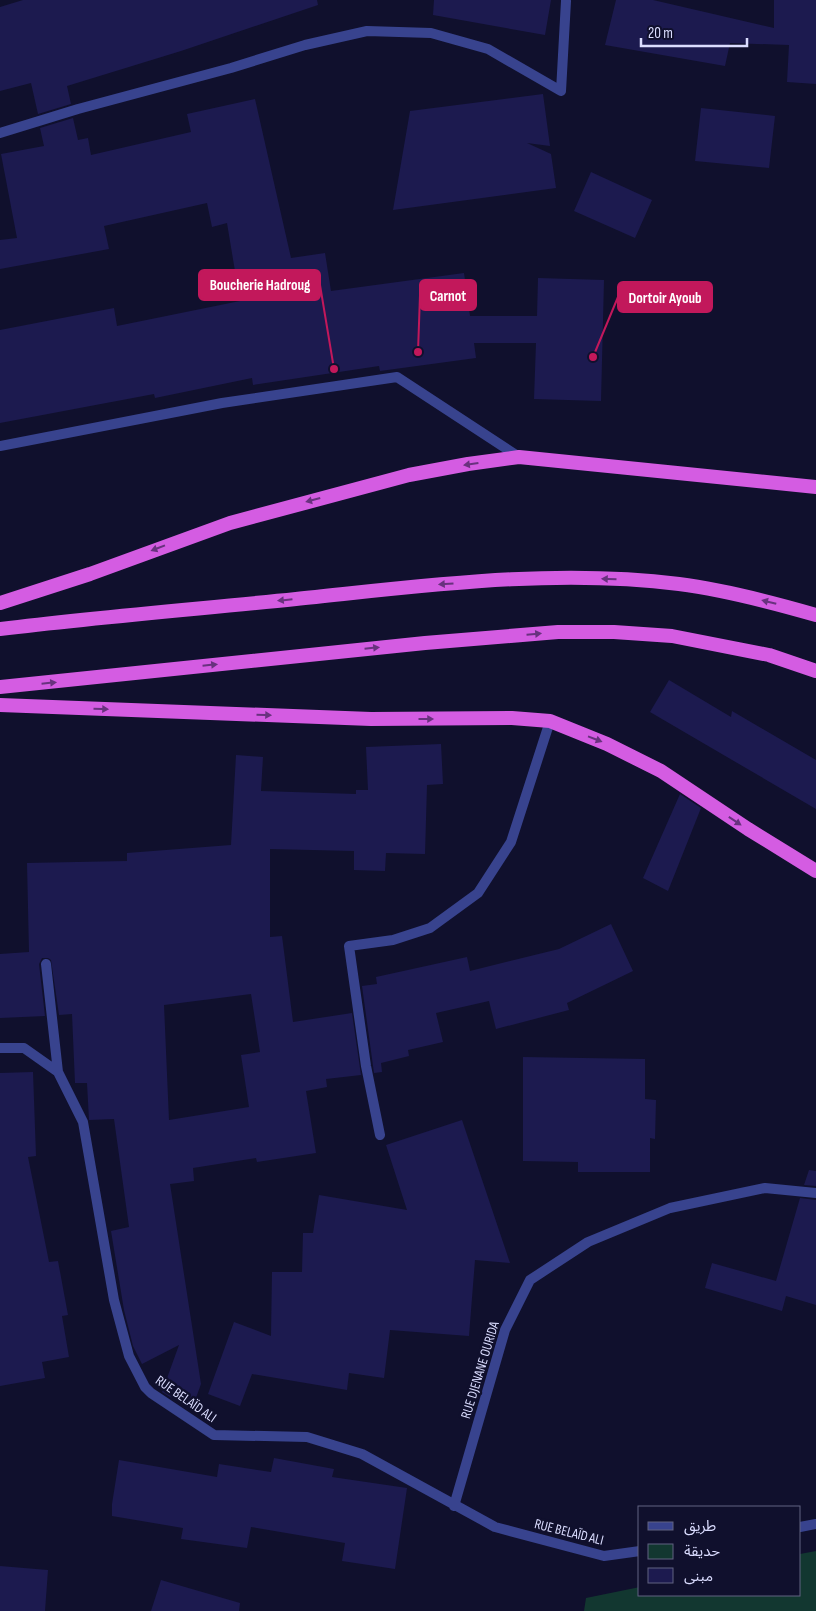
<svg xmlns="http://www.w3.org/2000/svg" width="816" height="1611" viewBox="0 0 816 1611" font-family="'Sofia Sans Condensed','Noto Sans Arabic',sans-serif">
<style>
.green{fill:#123730}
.building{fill:#1c1a4f;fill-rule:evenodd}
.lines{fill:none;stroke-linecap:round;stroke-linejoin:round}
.minor{stroke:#38438e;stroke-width:10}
.trunk{stroke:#d45ce2;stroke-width:14}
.oneway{fill:#68327e}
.labels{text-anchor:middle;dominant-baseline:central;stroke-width:5;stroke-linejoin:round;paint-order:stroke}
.street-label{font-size:14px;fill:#dbddff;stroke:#10102d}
.leader{fill:none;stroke:#c2185b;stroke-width:2}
.callout-dot{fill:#c2185b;stroke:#10102d;stroke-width:2}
.callout{fill:#c2185b;stroke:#c2185b;stroke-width:2}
.callout-label{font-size:15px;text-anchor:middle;font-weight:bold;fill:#fff}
</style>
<rect width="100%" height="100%" fill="#10102d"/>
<path class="green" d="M816,1551V1611H584L586,1598L640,1587V1595H800V1554Z"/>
<path class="building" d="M23,0H317L318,5L181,51L67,86L71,104L38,114L31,83L0,91V7Z
M434,0H551L545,35L433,15Z
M616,0H653L774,28V0H816V84L787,82L789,45L730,43L725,66L605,45Z
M543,94L550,146L527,143L551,154L556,188L393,210L410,111Z
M255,99L291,258L325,253L331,291L464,273L470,316H537L538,278L604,280L601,401L534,399L536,343H474L476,358L380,371L379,366L253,385L252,378L155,398L154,394L0,423V330L114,308L117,326L240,301L227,223L212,227L207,203L104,226L109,249L0,269V240L17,238L1,154L44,146L40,128L73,118L78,140L88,138L91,155L191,132L187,114Z
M701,108L775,116L769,168L695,161Z
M591,172L652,200L635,238L574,211Z
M669,680L731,717L732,711L816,760V809L650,712Z
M441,744L443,784L427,785L425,854L386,853L385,871L354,870V851L270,849V937L282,936L293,1022L352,1013L361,1075L326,1079L327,1087L306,1091L316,1153L257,1162L256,1158L193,1168L194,1181L170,1184L201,1384L193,1406L170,1397L162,1392L179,1345L142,1364L133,1346L124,1310L111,1231L129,1227L114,1119L89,1120L87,1083H75L72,1014L59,1015L51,960L48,958H42L39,964L45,1016L0,1018V954L29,952L27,863L127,861V853L231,845L236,755L263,757L261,791L356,794V790H368L366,747ZM251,994L260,1052L241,1055L249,1107L169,1120L164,1005Z
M680,794L701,808L668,891L643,878Z
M611,924L633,971L567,1003L569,1010L496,1029L489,1001L436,1013L443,1042L408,1050L409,1056L381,1063L382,1072L374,1073L362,986L377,984L376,977L467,957L470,971L559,949Z
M523,1057L645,1059V1099L656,1100L655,1139L650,1138V1172H578V1162L523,1161Z
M33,1072L36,1156L28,1157L49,1262L58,1261L68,1315L62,1316L69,1357L42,1362L45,1378L0,1386V1073Z
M462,1120L510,1263L475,1260L469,1336L390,1330L384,1378L349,1373L347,1390L252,1374L240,1406L208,1394L234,1322L271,1336L272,1272H302L303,1233H313L319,1195L407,1210L386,1145Z
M809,1170L816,1171V1186L804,1185Z
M800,1198L816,1200V1305L786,1296L782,1311L705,1288L712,1263L776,1281Z
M274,1458L334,1469L332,1477L407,1488L395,1569L342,1561L345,1543L251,1527L247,1548L181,1539L183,1528L112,1516V1504L119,1460L217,1477L219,1464L271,1472Z
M0,1566L48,1570L45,1611H0Z
M161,1580L240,1603L239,1611H151Z"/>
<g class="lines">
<path class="minor" d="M0,133L78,109L231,68L305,45L367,31L431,33L488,49L561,91L566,1
M0,446L222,403L397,377L519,457
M46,964L58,1072
M0,1048H24L58,1072L83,1122L114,1300L129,1356L145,1387L151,1393L214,1435L307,1437L362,1454L495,1527L604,1556L640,1551
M380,1135L366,1066L349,946L393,940L430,928L478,893L511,842L550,721
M454,1506L505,1330L530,1280L588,1242L670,1208L765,1188L816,1193
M800,1527L816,1524"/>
<path class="trunk" d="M0,603L90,574L230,523L409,475L468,464L519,457L816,487
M0,629C98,617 197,609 296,599C423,586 552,568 679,584C726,590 771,602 816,615
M0,687L425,643L558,632H614L672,636L769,655L816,671
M0,705L371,719L512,718L550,721L607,744L661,771L748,829L816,871"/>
</g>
<defs><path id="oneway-solid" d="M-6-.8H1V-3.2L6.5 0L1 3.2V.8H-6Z" transform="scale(1.25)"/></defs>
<g class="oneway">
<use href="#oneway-solid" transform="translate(471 464) rotate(172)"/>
<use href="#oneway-solid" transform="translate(313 500) rotate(165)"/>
<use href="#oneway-solid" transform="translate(158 548) rotate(159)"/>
<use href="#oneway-solid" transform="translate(609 579) rotate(-178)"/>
<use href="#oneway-solid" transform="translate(446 584) rotate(176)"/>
<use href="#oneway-solid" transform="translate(285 600) rotate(174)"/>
<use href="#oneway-solid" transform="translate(769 602) rotate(-166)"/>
<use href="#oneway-solid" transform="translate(534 634) rotate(-5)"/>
<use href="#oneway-solid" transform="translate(372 648) rotate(-6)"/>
<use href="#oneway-solid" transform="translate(210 665) rotate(-6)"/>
<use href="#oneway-solid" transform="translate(49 683) rotate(-6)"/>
<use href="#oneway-solid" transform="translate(101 709) rotate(2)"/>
<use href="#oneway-solid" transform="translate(264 715) rotate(2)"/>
<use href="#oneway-solid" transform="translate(426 719)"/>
<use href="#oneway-solid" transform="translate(595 739) rotate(21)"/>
<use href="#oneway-solid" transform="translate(735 821) rotate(34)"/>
</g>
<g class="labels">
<g class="street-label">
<text transform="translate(480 1370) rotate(-73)">RUE DJENANE OURIDA</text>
<text transform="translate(186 1399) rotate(35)">RUE BELAÏD ALI</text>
<text transform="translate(569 1532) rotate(14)">RUE BELAÏD ALI</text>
</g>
</g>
<path class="leader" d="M334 369L320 285M418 352L420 295M593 357L618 297"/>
<g class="callout-dot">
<circle cx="334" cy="369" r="5"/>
<circle cx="418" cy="352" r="5"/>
<circle cx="593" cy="357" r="5"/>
</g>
<g class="callout">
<rect x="199" y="270" width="121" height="30" rx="5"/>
<rect x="420" y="280" width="56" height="30" rx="5"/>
<rect x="618" y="282" width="94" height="30" rx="5"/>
</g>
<g class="callout-label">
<text x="260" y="290">Boucherie Hadroug</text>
<text x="448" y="301">Carnot</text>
<text x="665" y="303">Dortoir Ayoub</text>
</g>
<rect x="638" y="1506" width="162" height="90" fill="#10102d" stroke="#616281"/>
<rect x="648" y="1522" width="25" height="8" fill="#38438e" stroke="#616281"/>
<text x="684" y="1531" font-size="15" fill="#dbddff">طريق</text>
<rect x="648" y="1544" width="25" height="15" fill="#123730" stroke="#616281"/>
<text x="684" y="1556" font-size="15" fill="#dbddff">حديقة</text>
<rect x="648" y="1568" width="25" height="15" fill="#1c1a4f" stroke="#616281"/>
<text x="684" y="1581" font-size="15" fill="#dbddff">مبنى</text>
<path d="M641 38v8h106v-8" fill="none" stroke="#dbddff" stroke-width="2.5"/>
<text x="648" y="38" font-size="15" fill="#dbddff" stroke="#10102d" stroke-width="4" paint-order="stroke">20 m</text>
</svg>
